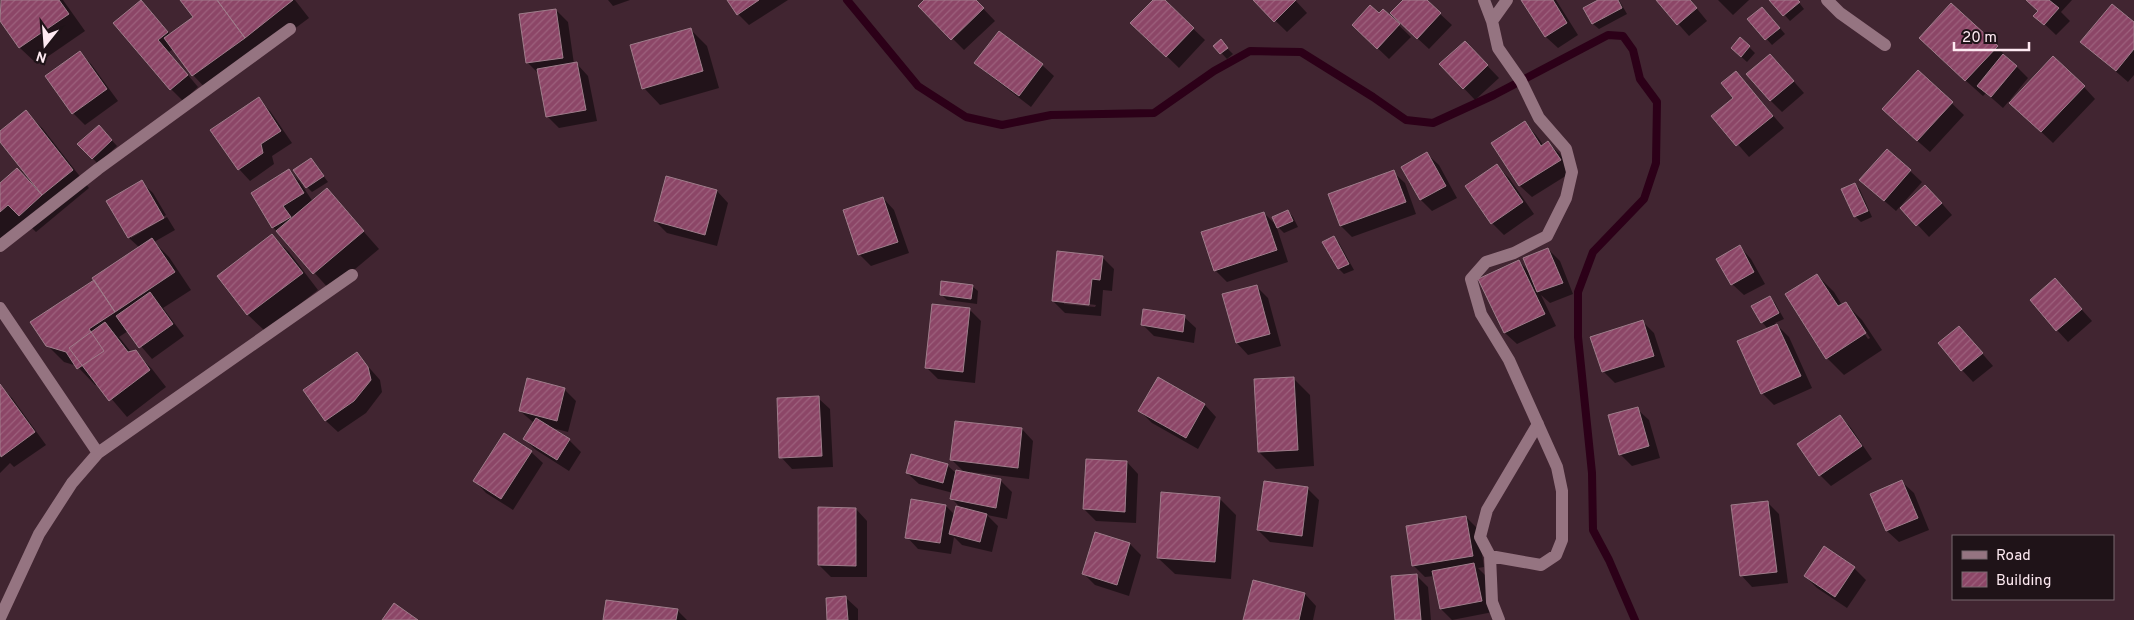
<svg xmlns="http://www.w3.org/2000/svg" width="2134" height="620" viewBox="0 0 2134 620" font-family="Overpass,sans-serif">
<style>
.shadow{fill:#0007;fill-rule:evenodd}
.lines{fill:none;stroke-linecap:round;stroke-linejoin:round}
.stream{stroke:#2c0018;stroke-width:8}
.building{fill:url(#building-hatch);stroke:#9f7d8b}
.minor{stroke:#957481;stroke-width:12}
</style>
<defs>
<pattern id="building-hatch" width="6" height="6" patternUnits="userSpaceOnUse" patternTransform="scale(1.25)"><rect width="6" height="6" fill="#8c4667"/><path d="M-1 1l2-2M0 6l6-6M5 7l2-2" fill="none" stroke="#9d617d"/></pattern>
</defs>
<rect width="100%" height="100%" fill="#412531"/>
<path class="shadow" d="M3,0H63L85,31L37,64L20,48L0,18V2Z
M182,0H295L309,18L209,92L193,75L173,49L169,52L198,87L183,101L171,89L141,1L171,35L195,18Z
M608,0H630L613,6Z
M728,0H788L749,25L738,14Z
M926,0H975L995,21L964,50L920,6Z
M1154,0H1163L1205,40L1179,68L1144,34Z
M1254,0H1295L1307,13L1287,32Z
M1405,0H1425L1452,25L1429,49L1403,25Z
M1524,0H1556L1578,35L1558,48L1546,37L1523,1Z
M1600,0H1619L1627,14L1599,29L1593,24L1585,9Z
M1657,0H1690L1707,21L1689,36Z
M1718,0H1749L1733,15Z
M1771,0H1797L1804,9L1790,21Z
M2027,0H2072L2061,12L2070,21L2056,35L2035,15L2039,11Z
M556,10L568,22L574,64H577L588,76L597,121L559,128L547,116L539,74L527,62Z
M1383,10L1411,37L1389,59L1365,36Z
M1768,14L1785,34L1772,45L1749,19Z
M2134,24V75L2128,82L2082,42Z
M690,29L707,46L719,88L660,105L644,88Z
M1741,39L1755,53L1747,62L1738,54Z
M1215,46L1226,47L1233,54L1227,59Z
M1997,47L2028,78L2010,100L2012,101L2084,87L2095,99L2053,143L2009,101L2003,108L1986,93L1983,96L1937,55Z
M80,53L91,64L118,101L85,125L73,113L47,76Z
M1476,54L1499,78L1475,100L1441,64Z
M976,63L1042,65L1054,76L1031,107L988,74Z
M1781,67L1804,93L1782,112L1770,100Z
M1918,71L1964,115L1930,152L1895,121Z
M1736,73L1784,128L1749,157L1713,116L1735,98Z
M258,99L270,111L292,143L272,156L274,164L250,181L239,169Z
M26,112L43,129L89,188L36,232L25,221L0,244V185L34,184L0,140V132Z
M1525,123L1536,135L1544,146L1548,143L1560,154L1572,172L1532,197L1520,186L1493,143Z
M104,132L117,146L98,164L79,144Z
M1427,154L1439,165L1457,198L1432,211L1421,200Z
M311,159L328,182L312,192L307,187Z
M1497,166L1509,178L1534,214L1504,235L1492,223Z
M289,171L300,182L313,202L327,190L379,249L330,290L273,227L252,193Z
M1910,171L1922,182L1896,211L1873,191Z
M1393,172L1405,183L1416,214L1352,237L1341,226Z
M667,178L717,191L728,203L717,246L667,233L655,221Z
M141,182L153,193L166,215L131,235V238L167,217L175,230L154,242L169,257L191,290L163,308L184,336L152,359L128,331L119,337L131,352H135L152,369L166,387L127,417L98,383L95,385L77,366L64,362L47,345L32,322L140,248L129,238L108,202Z
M1855,184L1860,190L1872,217L1861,222L1855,216Z
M883,198L894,210L909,253L871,266L859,254Z
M1937,198L1952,215L1929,237L1902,208Z
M1288,211L1293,217L1298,227L1284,233L1276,225L1288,262L1227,282L1215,270L1264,213L1278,227Z
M272,236L289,252L318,290L265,331L248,315L219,277Z
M1333,237L1339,243L1354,270L1344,274L1339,269Z
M1740,247L1751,259L1765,284L1744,295L1732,284Z
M1548,249L1560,261L1573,294L1550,303L1541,295L1556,326L1517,344L1505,333L1480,279L1519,261L1531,274Z
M1102,257L1114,269L1112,291L1103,290L1101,316L1065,313L1053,301ZM1064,301L1096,305L1095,307L1064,304Z
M1817,275L1834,292L1842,305L1845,303L1862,320L1882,350L1844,375L1827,358ZM1856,321H1859L1870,338L1868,339Z
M2055,280L2092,321L2068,342L2057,330Z
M972,286L978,291L977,304L947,300L941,294Z
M1256,286L1268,298L1281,346L1248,355L1237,343L1223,295Z
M1769,297L1775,303L1784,319L1775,323L1789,337L1812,388L1774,405L1762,393L1768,329L1762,322Z
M970,310L981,321L975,383L938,379L926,367Z
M1184,317L1196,328L1194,343L1154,336L1142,324Z
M1642,321L1654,333L1665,367L1615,383L1603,371Z
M1959,327L1993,366L1973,382L1962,370Z
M357,354L380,380L382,392L366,413L338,432L326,421L305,391Z
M1293,378L1310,395L1314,466L1276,469L1259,452Z
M1158,379L1205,405L1216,417L1198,449L1152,423L1140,411Z
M0,386L12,398L46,445L14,467L10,463L0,473Z
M564,389L576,401L568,432L548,427L569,440L581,452L569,471L536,450L524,439L534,423L520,411Z
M818,398L830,409L833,467L792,469L781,457Z
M1637,409L1649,420L1660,458L1632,466L1620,454Z
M1840,416L1851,428L1872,459L1831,486L1820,475Z
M1022,429L1033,441L1029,479L971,472V474L1000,480L1012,492L1007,519L987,515L998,526L992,552L962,545L954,537L951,554L918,549L907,537L946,506L955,515L961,508L952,499L953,493L919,484L907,473L947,465L957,474L965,473L952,460Z
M531,452L543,463L513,510L486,493L475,481Z
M1127,462L1138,474L1136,523L1096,521L1084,509Z
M1902,482L1914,493L1929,530L1899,542L1887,531L1871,494Z
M1307,488L1319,500L1313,547L1270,542L1258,530Z
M1219,498L1236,515L1231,579L1175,574L1158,558Z
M1767,502L1779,514L1788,583L1752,587L1741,575Z
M856,509L867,521V577H831L819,565Z
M1466,517L1478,529L1484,567L1478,568L1486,576L1493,612L1452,620L1441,609L1434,576L1425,577L1414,566Z
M1130,544L1141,555L1129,596L1095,585L1084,574Z
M1854,568L1866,580L1847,608L1817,588L1805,576Z
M1416,575L1428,587L1431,620H1397Z
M1305,594L1316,606L1313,620H1244Z
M846,598L858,609V620H828Z
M677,610L687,620H604Z"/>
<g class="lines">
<path class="stream" d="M847,0L918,86L966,117L1002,125L1051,115L1154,113L1214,71L1250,51L1301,52L1373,97L1406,120L1433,123L1494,95L1608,35L1623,36L1633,50L1640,79L1657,102L1656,163L1644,199L1593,252L1578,292V337L1592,473L1593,530L1609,560L1635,620"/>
</g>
<path class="building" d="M1,0H59L69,14L19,48L0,21Z
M141,0L168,32L158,40L188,75L170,90L113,23Z
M180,0H217L245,38L192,76L164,38L193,17Z
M217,0H293L245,38Z
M727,0H759L737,15Z
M924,0H976L984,8L951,40L918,6Z
M1153,0H1165L1194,28L1166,57L1130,23Z
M1253,0H1296L1274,22Z
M1403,0H1427L1441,13L1417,39L1390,13Z
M1521,0H1553L1567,23L1545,37Z
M1598,0H1618L1622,8L1592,24L1583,8Z
M1656,0H1690L1697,8L1677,25Z
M1769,0H1798L1800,2L1783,16Z
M2026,0H2049L2059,8L2044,25L2033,16L2038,11Z
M1951,3L1998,46L1965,81L1919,38Z
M2112,4L2134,22V49L2116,71L2080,42Z
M1370,5L1379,13L1383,9L1400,24L1377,49L1352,25Z
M1762,7L1780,28L1765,40L1747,19Z
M556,9L563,58L526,63L519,14Z
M691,28L703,71L642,89L630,45Z
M999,31L1043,64L1019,96L974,63Z
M1740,37L1750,46L1741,57L1731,48Z
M1221,39L1228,48L1220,54L1213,46Z
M1465,41L1488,65L1463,89L1439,64Z
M80,51L107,89L72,114L45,76Z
M1770,54L1794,81L1770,101L1746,74Z
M2003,54L2017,66L1991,97L1977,86Z
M2053,56L2085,86L2041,132L2009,103Z
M577,62L586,110L546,117L537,69Z
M1918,70L1953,102L1917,141L1882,109Z
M1736,71L1773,116L1736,146L1711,116L1733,98L1721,83Z
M259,97L281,131L261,144L263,153L238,170L210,130Z
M26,110L73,170L42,195L0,142V131Z
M1525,121L1541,146L1548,141L1561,160L1519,186L1491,143Z
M99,125L112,140L92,159L77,144Z
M1887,149L1911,170L1884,201L1859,180Z
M1427,152L1446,186L1420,200L1401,167Z
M311,158L324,176L306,188L293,170Z
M1497,164L1523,202L1491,224L1465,186Z
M17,168L42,195L19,216L8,205L0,212V183Z
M289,169L304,193L283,206L291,217L272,228L251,193Z
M1394,170L1406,202L1340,226L1328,194Z
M666,176L717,190L705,235L654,221Z
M142,180L164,218L128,238L106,201Z
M1855,183L1868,211L1854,217L1841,189Z
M1925,185L1942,203L1916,226L1900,208Z
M327,188L364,231L313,274L276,231Z
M883,197L898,242L858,255L843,210Z
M1288,210L1293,221L1277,228L1272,217Z
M1264,212L1277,250L1214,271L1201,232Z
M272,234L303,273L247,315L217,276Z
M1334,236L1349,264L1338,269L1322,242Z
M152,238L175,272L115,312L92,278Z
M1740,245L1754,272L1731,285L1716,259Z
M1548,248L1563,283L1537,292L1523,258Z
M1057,251L1103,256L1100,280L1092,279L1089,305L1052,301Z
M1519,260L1545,314L1504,333L1478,279Z
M1817,274L1838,306L1846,302L1866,333L1826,359L1785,294Z
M2055,278L2082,309L2056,331L2030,300Z
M94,280L115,312L89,329L104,351L77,369L66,352L46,346L30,322Z
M941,281L973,285L971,299L940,295Z
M1257,285L1270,334L1236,343L1222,294Z
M150,292L173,324L139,348L116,316Z
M1770,296L1779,313L1761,323L1751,306Z
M932,304L970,308L963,372L925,368Z
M1143,309L1185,315L1183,332L1141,325Z
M1643,320L1654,356L1602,372L1590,337Z
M105,322L128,352L136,350L150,370L109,401L69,348Z
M1777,324L1801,376L1761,394L1737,341Z
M1959,326L1983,353L1961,371L1938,343Z
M357,352L368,367L371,380L354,401L325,421L303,390Z
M1158,377L1205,404L1186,438L1138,411Z
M1294,377L1298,450L1258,452L1254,379Z
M527,378L565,388L557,421L519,411Z
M0,384L35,432L1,457L0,453Z
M819,396L822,456L779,458L777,398Z
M1638,407L1649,446L1619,455L1608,415Z
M1840,415L1862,446L1819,476L1797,444Z
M536,418L570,439L557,460L523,439Z
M955,421L1022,428L1018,468L950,460Z
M504,433L532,451L501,499L473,481Z
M911,454L948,464L943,483L906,473Z
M1086,459L1127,461L1125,512L1083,509Z
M956,470L1001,479L996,508L950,499Z
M1902,480L1918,518L1886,531L1870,494Z
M1264,481L1308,487L1302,536L1257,530Z
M1161,492L1220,497L1215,562L1157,558Z
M911,499L946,505L940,543L905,538Z
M1768,501L1777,572L1740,576L1731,505Z
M956,506L987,514L980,542L949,534Z
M818,507L856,508V566L818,565Z
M1466,516L1473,556L1412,566L1406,526Z
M1095,532L1130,543L1117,585L1082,574Z
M1824,546L1855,567L1835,597L1804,576Z
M1474,563L1482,601L1440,609L1432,571Z
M1417,574L1421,620H1395L1391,576Z
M1253,580L1305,593L1299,620H1243Z
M846,596L848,620H827L826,598Z
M606,600L678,609L676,620H603Z
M394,603L418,620H382Z"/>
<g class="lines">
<path class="minor" d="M1484,0L1492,21L1498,48L1521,81L1539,118L1566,149L1572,172L1566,198L1547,236L1514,253L1486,262L1471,279L1481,314L1509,360L1557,467L1562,491V540L1556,555L1541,565L1490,556L1480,537L1487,510L1538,424
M1827,0L1840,13L1885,45
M1492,21L1507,0
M0,246L98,169L290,29
M0,308L98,453
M1490,556L1492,602L1499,620
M0,618L39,534L72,483L98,453L352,275"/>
</g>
<rect x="1952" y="535" width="162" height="65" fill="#1f1318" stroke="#78696f"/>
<rect x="1962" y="551" width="25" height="8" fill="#957481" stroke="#78696f"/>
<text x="1996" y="560" font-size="15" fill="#feeaf2">Road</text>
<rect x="1962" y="572" width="25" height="15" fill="url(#building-hatch)" stroke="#78696f"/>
<text x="1996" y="585" font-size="15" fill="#feeaf2">Building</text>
<g transform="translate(45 45) rotate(197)" stroke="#1f1318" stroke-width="4" paint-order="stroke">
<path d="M0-4L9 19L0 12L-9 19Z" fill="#feeaf2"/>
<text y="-8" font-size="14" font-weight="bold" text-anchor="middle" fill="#feeaf2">N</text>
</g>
<path d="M1954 42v8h75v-8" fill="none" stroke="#feeaf2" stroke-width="2.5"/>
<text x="1962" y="42" font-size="15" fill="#feeaf2" stroke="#1f1318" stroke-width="4" paint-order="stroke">20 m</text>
</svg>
